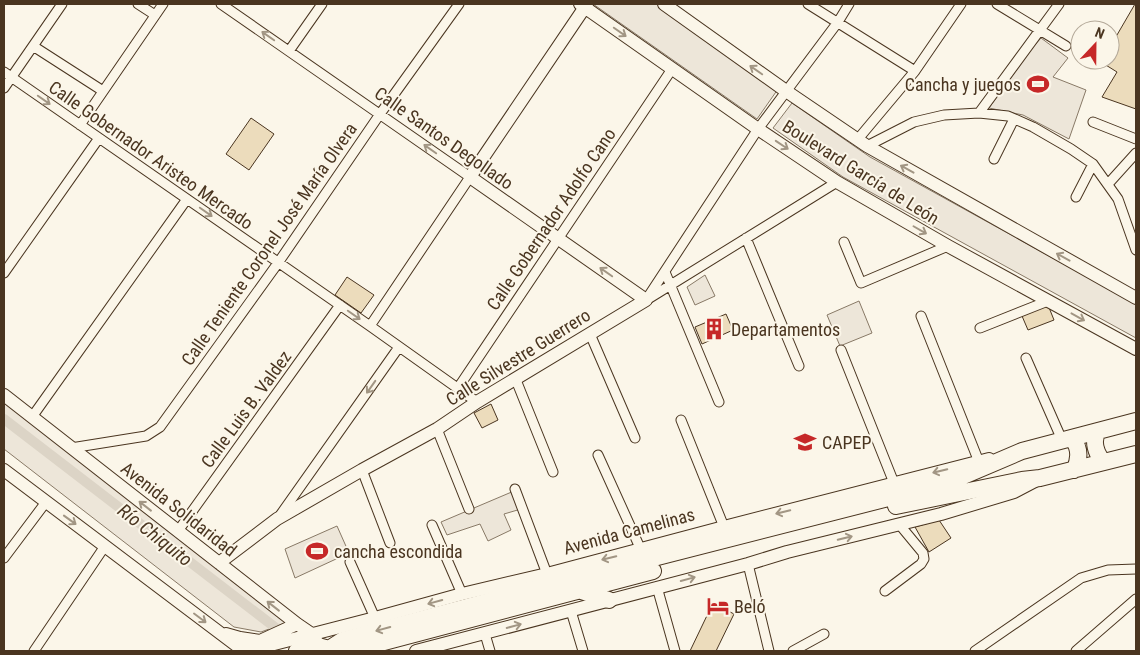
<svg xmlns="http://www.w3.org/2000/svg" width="1140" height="655" viewBox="0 0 1140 655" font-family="'Roboto Condensed',sans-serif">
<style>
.green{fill:#ede6d9;stroke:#887966}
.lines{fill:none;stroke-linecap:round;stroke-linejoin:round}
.canal{stroke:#dcd4c6;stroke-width:10}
.building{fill:#ecdcbc;stroke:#4a3520}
.street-casing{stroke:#4a3520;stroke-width:11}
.secondary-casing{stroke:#4a3520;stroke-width:14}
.highway-casing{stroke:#4a3520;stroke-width:18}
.street{stroke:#fbf6e9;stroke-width:9}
.secondary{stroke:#fbf6e9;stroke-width:12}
.highway{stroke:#fbf6e9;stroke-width:16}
.oneway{stroke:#a29684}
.labels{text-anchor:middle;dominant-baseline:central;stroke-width:4;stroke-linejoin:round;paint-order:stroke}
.poi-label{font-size:18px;fill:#4a3520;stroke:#fbf6e9;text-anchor:start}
.street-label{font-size:18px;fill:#4a3520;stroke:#fbf6e9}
.water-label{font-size:19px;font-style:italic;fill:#4a3520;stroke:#fbf6e9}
</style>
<rect width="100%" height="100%" fill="#fbf6e9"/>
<path class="green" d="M593,4H657L778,89L757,119Z
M1041,38L1068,58L1053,77L1086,90L1069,139L1023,115L989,108L1032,48Z
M792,103L870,157L1136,304V338L843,177L773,128Z
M705,275L715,296L695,305L687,287Z
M859,301L872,333L840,346L827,315Z
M4,393L293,620L261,632L234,627L4,449Z
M514,491L521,509L504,514L511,530L488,541L480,524L447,535L441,522Z
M337,526L349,553L295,578L285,549Z"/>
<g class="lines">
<path class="canal" d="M4,419L285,635"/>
</g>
<path class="building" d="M1135,4H1136V109L1102,97L1117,72L1101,62L1102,60H1110V47Z
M251,118L274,134L249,170L226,154Z
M347,277L374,295L361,313L335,295Z
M1048,305L1054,320L1028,330L1022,316Z
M726,314L733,330L702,344L695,327Z
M491,404L498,420L482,428L474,413Z
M939,520L951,538L929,552L915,527Z
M713,603L734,614L716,651H690Z"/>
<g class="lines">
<g class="street-casing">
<path id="street" d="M138,4L155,15
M221,4L470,177L370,326
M808,4L915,71
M997,4L1066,46
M33,46L103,91
M289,51L322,4
M4,72L370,326L477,402
M4,88L62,4
M979,113L1059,4
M1093,122L1136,139
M80,125L163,4
M858,139L915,71L961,4
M867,146L914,122L944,115L979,113L1008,116L1033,127L1071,149L1093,164L1118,199L1136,250
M994,159L1014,119
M1108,184L1136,153
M1076,197L1093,164
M746,238L799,366
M844,242L861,283L948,246
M665,272L719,402
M4,273L99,138
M648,299L837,182
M646,300L758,129L838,22L849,4
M921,316L979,462
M980,328L1048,301
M590,334L635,438
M841,350L894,483
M1026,358L1062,440
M516,380L553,472
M458,388L672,69
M32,417L187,199
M681,420L724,527
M437,429L469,509
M71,448L146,436L160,427L278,263L380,114L459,4
M598,455L641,550
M362,470L390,543
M515,489L547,574
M281,514L399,347
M432,525L462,594
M178,531L340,305
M4,558L46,502
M350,562L375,618
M748,564L769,651
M657,587L675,651
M885,591L921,564L924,559L923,553L899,524
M571,611L583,651
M485,634L490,651
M34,651L105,546
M793,651L824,634
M975,651L1081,578L1108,570L1136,569
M1076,651L1136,599"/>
</g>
<g class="secondary-casing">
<path id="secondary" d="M580,4L758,129L837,182L948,246L1136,349
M664,4L786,91L867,146L1136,298
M4,395L297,624L316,637
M4,470L244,651
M219,563L277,519L362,470L437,429L477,402L646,300L470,177L587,4
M226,634L240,638L260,641L297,624
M247,651L375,618L462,594L547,574L724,527L989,459
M416,651L748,564L787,552L941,514L1014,492L1035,481"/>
</g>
<g class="highway-casing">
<path id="highway" d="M1098,431C1092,441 1096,453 1103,462
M1072,438C1080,448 1080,459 1074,470
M896,506L1022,480L1040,478L1136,454
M578,590L609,600
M297,651L318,646L329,649L343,640L583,576L947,483L1022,451L1136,421
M350,651L653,571"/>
</g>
<use href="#street" class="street"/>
<use href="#secondary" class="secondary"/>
<use href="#highway" class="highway"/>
</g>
<defs><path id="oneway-shaft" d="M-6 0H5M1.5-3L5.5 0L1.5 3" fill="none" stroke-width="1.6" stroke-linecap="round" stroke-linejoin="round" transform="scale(1.25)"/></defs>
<g class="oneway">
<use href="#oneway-shaft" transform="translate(620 32) rotate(35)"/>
<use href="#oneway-shaft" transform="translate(268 36) rotate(-145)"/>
<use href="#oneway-shaft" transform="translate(756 70) rotate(-145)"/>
<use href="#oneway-shaft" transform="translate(44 100) rotate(35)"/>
<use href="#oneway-shaft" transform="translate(782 145) rotate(34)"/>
<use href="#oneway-shaft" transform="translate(430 149) rotate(-145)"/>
<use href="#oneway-shaft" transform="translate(907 169) rotate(-151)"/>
<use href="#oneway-shaft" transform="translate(206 212) rotate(35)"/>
<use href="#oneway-shaft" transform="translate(920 230) rotate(30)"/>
<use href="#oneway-shaft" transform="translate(1063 257) rotate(-151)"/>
<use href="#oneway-shaft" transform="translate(606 272) rotate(-145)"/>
<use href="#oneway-shaft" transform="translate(354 315) rotate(35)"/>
<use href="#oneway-shaft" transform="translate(1078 317) rotate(29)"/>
<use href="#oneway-shaft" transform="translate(371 387) rotate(125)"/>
<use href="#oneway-shaft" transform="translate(940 471) rotate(166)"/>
<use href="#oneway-shaft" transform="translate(145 506) rotate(-142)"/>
<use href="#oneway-shaft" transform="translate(783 512) rotate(166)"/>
<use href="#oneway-shaft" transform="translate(70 520) rotate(36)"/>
<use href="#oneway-shaft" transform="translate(845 538) rotate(-14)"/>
<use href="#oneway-shaft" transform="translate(609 558) rotate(166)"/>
<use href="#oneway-shaft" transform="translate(688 579) rotate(-15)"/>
<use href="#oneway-shaft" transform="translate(435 602) rotate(165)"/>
<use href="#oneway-shaft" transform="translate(273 606) rotate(-142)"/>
<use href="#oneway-shaft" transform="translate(200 618) rotate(37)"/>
<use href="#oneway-shaft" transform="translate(514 626) rotate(-15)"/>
<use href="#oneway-shaft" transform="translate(383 629) rotate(165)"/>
</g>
<defs>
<g id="stadium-bare" transform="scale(1.725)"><path d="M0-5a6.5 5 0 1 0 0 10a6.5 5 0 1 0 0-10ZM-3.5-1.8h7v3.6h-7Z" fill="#c62828" stroke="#fbf6e9" stroke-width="2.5" paint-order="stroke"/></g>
<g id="building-bare" transform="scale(1.725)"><path d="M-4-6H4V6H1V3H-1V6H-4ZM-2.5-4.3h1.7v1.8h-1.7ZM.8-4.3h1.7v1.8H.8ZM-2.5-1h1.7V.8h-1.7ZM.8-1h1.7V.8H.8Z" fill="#c62828" stroke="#fbf6e9" stroke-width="2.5" paint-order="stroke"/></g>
<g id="school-bare" transform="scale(1.725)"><path d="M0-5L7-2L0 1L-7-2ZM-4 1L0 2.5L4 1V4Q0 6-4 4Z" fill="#c62828" stroke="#fbf6e9" stroke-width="2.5" paint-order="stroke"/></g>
<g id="hotel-bare" transform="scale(1.725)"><path d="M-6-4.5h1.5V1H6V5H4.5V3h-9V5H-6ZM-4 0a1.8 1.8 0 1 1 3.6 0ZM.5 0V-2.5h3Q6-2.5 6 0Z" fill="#c62828" stroke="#fbf6e9" stroke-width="2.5" paint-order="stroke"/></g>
</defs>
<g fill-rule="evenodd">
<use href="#stadium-bare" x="1038" y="84"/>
<use href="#building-bare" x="714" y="329"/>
<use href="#school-bare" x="805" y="442"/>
<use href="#stadium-bare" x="317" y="551"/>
<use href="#hotel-bare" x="718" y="606"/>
</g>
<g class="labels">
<g class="poi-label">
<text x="1021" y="84" text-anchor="end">Cancha y juegos</text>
<text x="731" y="329">Departamentos</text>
<text x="822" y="442">CAPEP</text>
<text x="334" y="551">cancha escondida</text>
<text x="734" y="606">Beló</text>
</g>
<g class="street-label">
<text transform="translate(444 138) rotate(35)">Calle Santos Degollado</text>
<text transform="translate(151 155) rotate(35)">Calle Gobernador Aristeo Mercado</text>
<text transform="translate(861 172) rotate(32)">Boulevard García de León</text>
<text transform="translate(551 219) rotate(-56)">Calle Gobernador Adolfo Cano</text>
<text transform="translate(269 244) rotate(-55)">Calle Teniente Coronel José María Olvera</text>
<text transform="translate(518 357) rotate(-32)">Calle Silvestre Guerrero</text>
<text transform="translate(246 409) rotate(-54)">Calle Luis B. Valdez</text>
<text transform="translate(179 509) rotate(38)">Avenida Solidaridad</text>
<text transform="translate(629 531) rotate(-15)">Avenida Camelinas</text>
</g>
<g class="water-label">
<text transform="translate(155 535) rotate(38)">Río Chiquito</text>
</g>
</g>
<rect width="1140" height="655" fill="none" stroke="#4a3520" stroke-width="10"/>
<g transform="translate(1095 45) rotate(22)"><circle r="24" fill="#fbf6e9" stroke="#b4a999"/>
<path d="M0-4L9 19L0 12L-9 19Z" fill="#c62828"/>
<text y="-8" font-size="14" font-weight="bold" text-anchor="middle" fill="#4a3520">N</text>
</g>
</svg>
